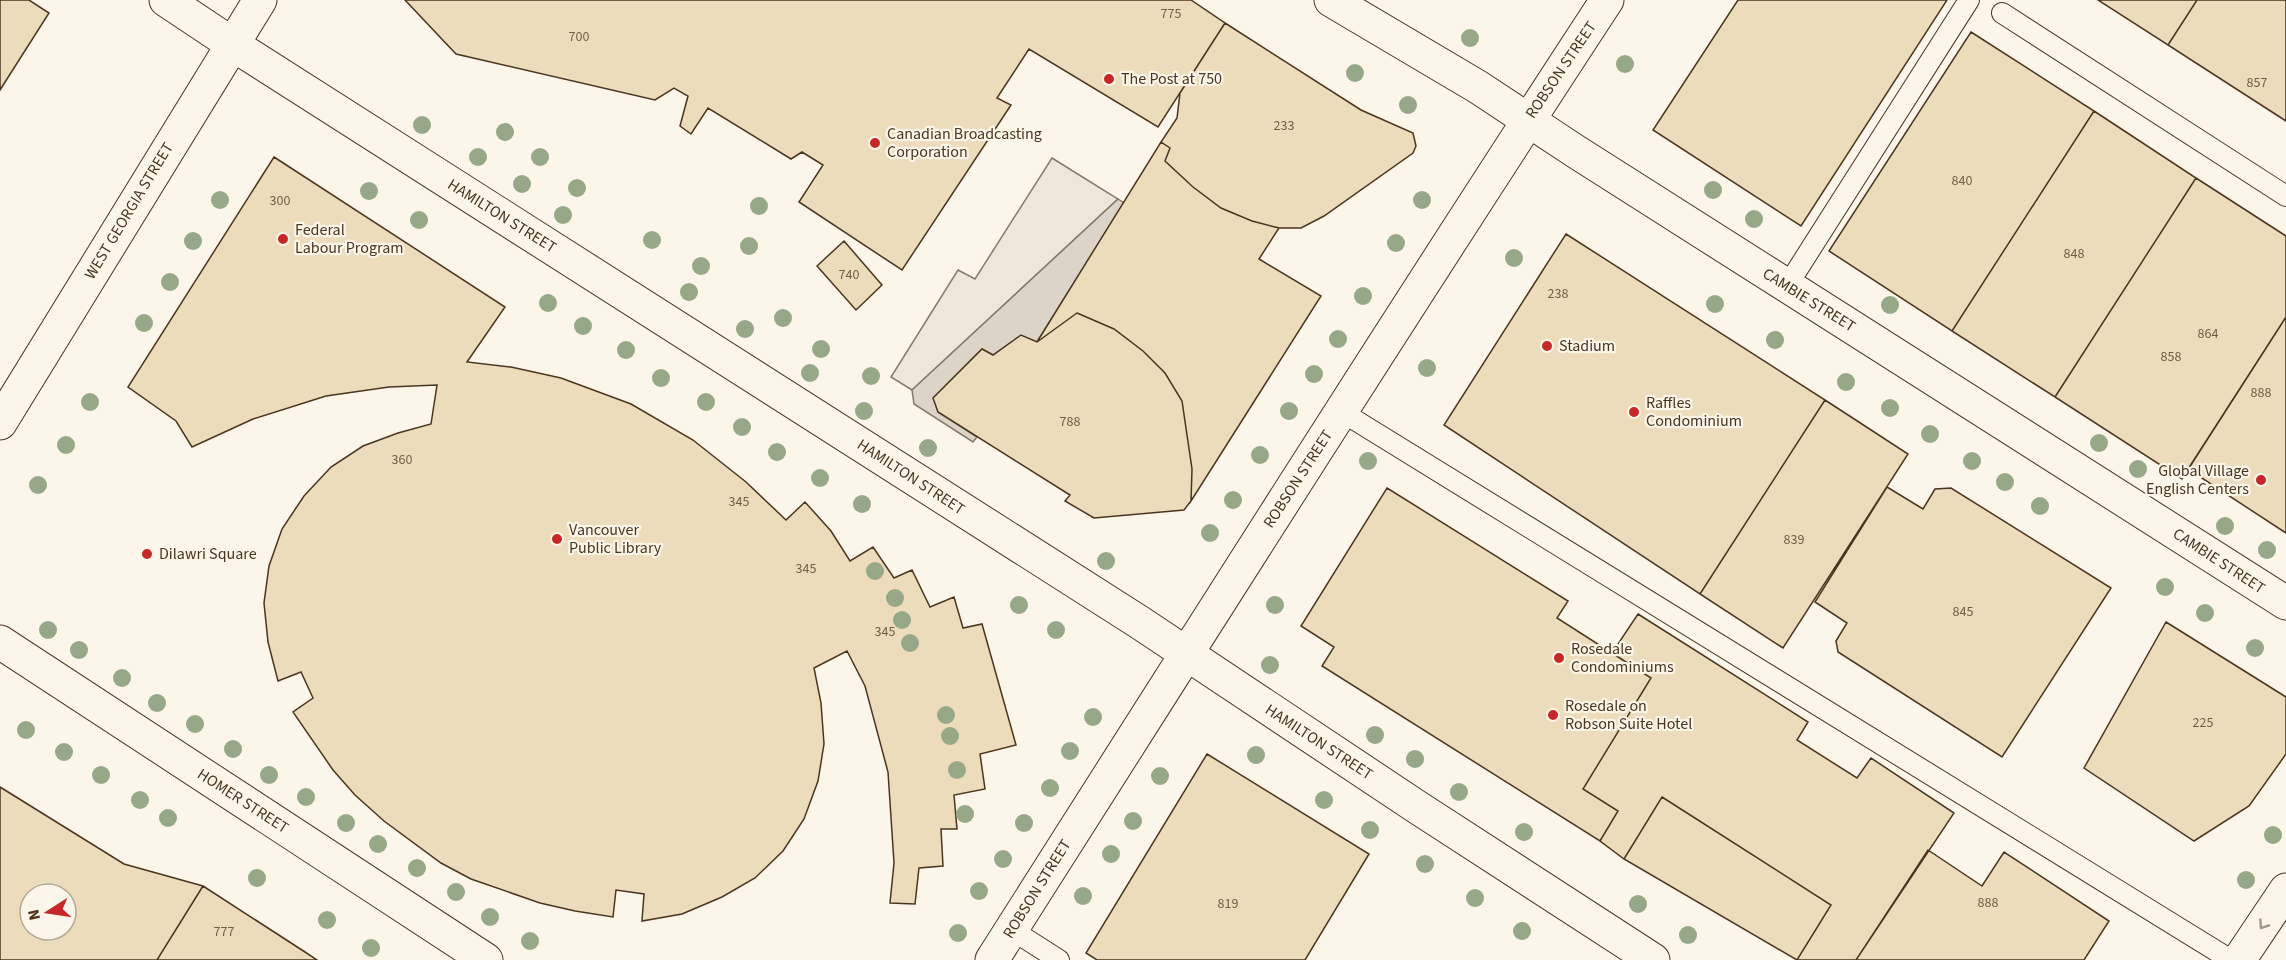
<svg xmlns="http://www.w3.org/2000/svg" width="2286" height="960" viewBox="0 0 2286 960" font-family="'Source Sans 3',sans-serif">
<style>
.green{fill:#ede6d9;stroke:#887966;stroke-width:1.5}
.water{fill:#dcd4c6;stroke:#887966;stroke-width:1.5}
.building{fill:#ecdcbc;stroke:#4a3520;stroke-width:1.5;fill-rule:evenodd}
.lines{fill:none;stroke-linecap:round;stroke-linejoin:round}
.service-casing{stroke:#4a3520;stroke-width:22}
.tertiary-casing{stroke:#4a3520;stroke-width:35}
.secondary-casing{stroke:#4a3520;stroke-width:35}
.primary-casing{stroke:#4a3520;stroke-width:35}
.service{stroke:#fbf6e9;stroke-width:20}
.tertiary{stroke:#fbf6e9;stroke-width:33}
.secondary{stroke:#fbf6e9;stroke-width:33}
.primary{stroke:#fbf6e9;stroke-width:33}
.tree{fill:#96a887}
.oneway{stroke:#a29684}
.poi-dot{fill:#c62828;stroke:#fbf6e9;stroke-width:2}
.labels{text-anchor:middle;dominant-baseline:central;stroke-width:4.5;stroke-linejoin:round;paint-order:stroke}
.number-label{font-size:14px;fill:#725f47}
.street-label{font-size:16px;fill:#4a3520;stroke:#fbf6e9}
.poi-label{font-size:16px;fill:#4a3520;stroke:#fbf6e9;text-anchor:start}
</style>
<rect width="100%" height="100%" fill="#fbf6e9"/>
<path class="green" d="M1052,158L1118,199L912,390L891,377L958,270L975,279Z"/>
<path class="water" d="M1118,199L1124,203L1037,342L1021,336L993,355L982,349L934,398L938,412L977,437L973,442L914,404L912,390Z"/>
<path class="building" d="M0,0H29L49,13L0,90Z
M405,0H1191L1225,23L1158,127L1029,49L997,98L1011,105L902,270L799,202L823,165L802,152L791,159L708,108L691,134L680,126L688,96L674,88L655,100L456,54Z
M1738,0H1947L1801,226L1653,130Z
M2098,0H2197L2168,45Z
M2197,0H2286V121L2168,45Z
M1225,23L1361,110L1413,133L1416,146L1413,153L1324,216L1301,228H1279L1252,221L1221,208L1193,187L1165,161L1170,148L1161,142L1177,118L1180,93Z
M1971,32L2094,111L1952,331L1829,251Z
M2094,111L2196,178L2055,397L1952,331Z
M1161,142L1170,148L1165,161L1193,187L1221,208L1252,221L1279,228L1259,259L1321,296L1191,501L1192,469L1182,401L1165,373L1143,351L1114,329L1077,313L1037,342Z
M274,157L505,307L467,362L511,367L561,378L631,404L693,440L746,482L786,520L805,502L831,531L850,561L873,547L894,578L912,570L930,607L954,597L963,628L982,624L1016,745L980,754L985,789L954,795L957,829H941L943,866L919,868L915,904L890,903L894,863L888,772L865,686L847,651L814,668L821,703L824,744L818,781L804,819L783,851L755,878L722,897L682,914L642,921L644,894L616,890L613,917L575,911L540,903L471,879L441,863L384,821L355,795L333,770L293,712L313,698L301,672L278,681L268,642L264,603L269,566L282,529L304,496L331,467L363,446L398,433L431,424L437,385L389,387L326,396L253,419L192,447L176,421L128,387Z
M2196,178L2286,236V317L2182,479L2055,397Z
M1566,234L1825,400L1700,594L1444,425Z
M844,241L882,285L856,310L817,266Z
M1077,313L1114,329L1143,351L1165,373L1182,401L1192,469L1191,501L1184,510L1094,518L1065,501L1070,495L938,412L933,398L982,349L993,355L1021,335L1037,342Z
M2286,317V533L2188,469Z
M1825,400L1908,454L1783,648L1700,594Z
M1887,487L1923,509L1935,489L1951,488L2111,588L2002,757L1838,652L1836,641L1847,623L1815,602Z
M1387,488L1568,601L1557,618L1651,678L1583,789L1618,811L1600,841L1322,666L1334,647L1301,626Z
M1638,614L1808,722L1797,740L1857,778L1871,758L1954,813L1856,960H1797L1831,905L1662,797L1624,859L1600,841L1618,811L1583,789L1651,678L1612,653Z
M2166,622L2286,697V754L2249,806L2194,841L2084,768Z
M1207,754L1369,854L1305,960H1097L1086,953Z
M0,787L124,864L203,886L157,960H0ZM30,894H66V930H30Z
M1662,797L1831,905L1797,960L1624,859Z
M1928,850L1982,886L2004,852L2109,921L2084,960H1856Z
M203,886L305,952L317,960H157Z"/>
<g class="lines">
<g class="service-casing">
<path id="service" d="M2002,13L2286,196
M1787,286L1969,0
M1342,412L2231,960
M1012,930L1059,960"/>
</g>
<g class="tertiary-casing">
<path id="tertiary" d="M166,0L232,44L1139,622L1417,807L1653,960
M0,642L486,960
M992,960C1196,639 1399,318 1607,0"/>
</g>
<g class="secondary-casing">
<path id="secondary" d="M1331,0L1478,87L1575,151L2286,603
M2239,960L2286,890"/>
</g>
<g class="primary-casing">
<path id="primary" d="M0,423L260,0"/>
</g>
<use href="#service" class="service"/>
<use href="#tertiary" class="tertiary"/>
<use href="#secondary" class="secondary"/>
<use href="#primary" class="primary"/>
</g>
<g class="tree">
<circle cx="1470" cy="38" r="9"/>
<circle cx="1625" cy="64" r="9"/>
<circle cx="1355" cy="73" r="9"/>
<circle cx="1408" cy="105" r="9"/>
<circle cx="422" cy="125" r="9"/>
<circle cx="505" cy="132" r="9"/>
<circle cx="478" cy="157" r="9"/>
<circle cx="540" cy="157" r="9"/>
<circle cx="522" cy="184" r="9"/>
<circle cx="577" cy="188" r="9"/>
<circle cx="1713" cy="190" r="9"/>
<circle cx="369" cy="191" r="9"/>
<circle cx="220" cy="200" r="9"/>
<circle cx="1422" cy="200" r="9"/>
<circle cx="759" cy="206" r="9"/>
<circle cx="563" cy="215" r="9"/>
<circle cx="1754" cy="219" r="9"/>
<circle cx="419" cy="220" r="9"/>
<circle cx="652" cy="240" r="9"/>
<circle cx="193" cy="241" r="9"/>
<circle cx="1396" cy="243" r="9"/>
<circle cx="749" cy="246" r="9"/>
<circle cx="1514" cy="258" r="9"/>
<circle cx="701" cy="266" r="9"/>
<circle cx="170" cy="282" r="9"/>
<circle cx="689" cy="292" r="9"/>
<circle cx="1363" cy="296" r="9"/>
<circle cx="548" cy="303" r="9"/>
<circle cx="1715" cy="304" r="9"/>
<circle cx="1890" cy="305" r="9"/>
<circle cx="783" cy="318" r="9"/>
<circle cx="144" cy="323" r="9"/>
<circle cx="583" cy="326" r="9"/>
<circle cx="745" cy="329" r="9"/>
<circle cx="1338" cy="339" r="9"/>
<circle cx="1775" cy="340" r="9"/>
<circle cx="821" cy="349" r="9"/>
<circle cx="626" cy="350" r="9"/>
<circle cx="1427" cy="368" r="9"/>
<circle cx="810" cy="373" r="9"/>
<circle cx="1314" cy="374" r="9"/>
<circle cx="871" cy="376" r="9"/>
<circle cx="661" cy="378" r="9"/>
<circle cx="1846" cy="382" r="9"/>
<circle cx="90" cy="402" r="9"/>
<circle cx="706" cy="402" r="9"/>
<circle cx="1890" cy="408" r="9"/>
<circle cx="864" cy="411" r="9"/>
<circle cx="1289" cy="411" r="9"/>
<circle cx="742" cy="427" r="9"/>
<circle cx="1930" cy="434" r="9"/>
<circle cx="2099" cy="443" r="9"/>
<circle cx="66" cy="445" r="9"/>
<circle cx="928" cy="448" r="9"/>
<circle cx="777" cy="452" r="9"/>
<circle cx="1260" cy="455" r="9"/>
<circle cx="1368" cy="461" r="9"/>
<circle cx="1972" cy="461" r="9"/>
<circle cx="2138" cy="469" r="9"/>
<circle cx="820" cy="478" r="9"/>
<circle cx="2005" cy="482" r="9"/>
<circle cx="38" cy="485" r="9"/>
<circle cx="1233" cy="500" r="9"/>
<circle cx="862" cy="504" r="9"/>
<circle cx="2040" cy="506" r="9"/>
<circle cx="2225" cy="526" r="9"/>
<circle cx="1210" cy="533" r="9"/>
<circle cx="2267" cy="550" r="9"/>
<circle cx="1106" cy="561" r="9"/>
<circle cx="875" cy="571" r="9"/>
<circle cx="2165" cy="587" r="9"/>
<circle cx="895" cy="598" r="9"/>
<circle cx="1019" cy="605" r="9"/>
<circle cx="1275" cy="605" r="9"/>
<circle cx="2205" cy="613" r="9"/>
<circle cx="902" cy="620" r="9"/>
<circle cx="48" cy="630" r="9"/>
<circle cx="1056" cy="630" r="9"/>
<circle cx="910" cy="643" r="9"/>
<circle cx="2255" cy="648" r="9"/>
<circle cx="79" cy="650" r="9"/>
<circle cx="1270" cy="665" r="9"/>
<circle cx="122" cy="678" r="9"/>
<circle cx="157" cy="703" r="9"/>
<circle cx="946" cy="715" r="9"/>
<circle cx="1093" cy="717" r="9"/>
<circle cx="195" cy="724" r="9"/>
<circle cx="26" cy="730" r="9"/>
<circle cx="1375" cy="735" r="9"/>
<circle cx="950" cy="736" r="9"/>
<circle cx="233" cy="749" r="9"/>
<circle cx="1070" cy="751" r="9"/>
<circle cx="64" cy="752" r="9"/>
<circle cx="1256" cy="755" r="9"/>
<circle cx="1415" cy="759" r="9"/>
<circle cx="957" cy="770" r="9"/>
<circle cx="101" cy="775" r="9"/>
<circle cx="269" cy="775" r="9"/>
<circle cx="1160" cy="776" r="9"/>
<circle cx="1050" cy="788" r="9"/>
<circle cx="1459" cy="792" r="9"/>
<circle cx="306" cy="797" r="9"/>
<circle cx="140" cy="800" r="9"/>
<circle cx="1324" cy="800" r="9"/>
<circle cx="965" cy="814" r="9"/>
<circle cx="168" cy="818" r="9"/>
<circle cx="1133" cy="821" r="9"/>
<circle cx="346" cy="823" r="9"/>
<circle cx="1024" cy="823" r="9"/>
<circle cx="1370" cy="830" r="9"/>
<circle cx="1524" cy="832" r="9"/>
<circle cx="2273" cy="835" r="9"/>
<circle cx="378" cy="844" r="9"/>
<circle cx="1111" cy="854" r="9"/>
<circle cx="1003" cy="859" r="9"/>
<circle cx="1425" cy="864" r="9"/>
<circle cx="417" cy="868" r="9"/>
<circle cx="257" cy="878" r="9"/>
<circle cx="2246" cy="880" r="9"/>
<circle cx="979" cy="891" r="9"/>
<circle cx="456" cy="892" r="9"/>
<circle cx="1083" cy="896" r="9"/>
<circle cx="1475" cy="898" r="9"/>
<circle cx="1638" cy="904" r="9"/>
<circle cx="490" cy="917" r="9"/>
<circle cx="327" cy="920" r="9"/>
<circle cx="1522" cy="931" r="9"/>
<circle cx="958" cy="933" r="9"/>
<circle cx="1688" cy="935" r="9"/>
<circle cx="530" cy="941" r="9"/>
<circle cx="371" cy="948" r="9"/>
</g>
<defs><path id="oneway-chevron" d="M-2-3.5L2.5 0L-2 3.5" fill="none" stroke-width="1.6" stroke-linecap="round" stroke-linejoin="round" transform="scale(1.5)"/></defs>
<use class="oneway" href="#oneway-chevron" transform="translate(2263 925) rotate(124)"/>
<g class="poi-dot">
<circle cx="1109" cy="79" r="6"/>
<circle cx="875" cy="143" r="6"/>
<circle cx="283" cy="239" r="6"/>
<circle cx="1547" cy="346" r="6"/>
<circle cx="1634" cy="412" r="6"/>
<circle cx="2261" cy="480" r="6"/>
<circle cx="557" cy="539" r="6"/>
<circle cx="147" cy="554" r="6"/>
<circle cx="1559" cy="658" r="6"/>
<circle cx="1553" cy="715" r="6"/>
</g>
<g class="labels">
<g class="number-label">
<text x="1171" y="14">775</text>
<text x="579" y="37">700</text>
<text x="2257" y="83">857</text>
<text x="1284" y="126">233</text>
<text x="1962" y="181">840</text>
<text x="280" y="201">300</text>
<text x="2074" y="254">848</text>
<text x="849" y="275">740</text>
<text x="1558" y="294">238</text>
<text x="2208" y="334">864</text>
<text x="2171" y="357">858</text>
<text x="2261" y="393">888</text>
<text x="1070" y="422">788</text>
<text x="402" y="460">360</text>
<text x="739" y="502">345</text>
<text x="1794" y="540">839</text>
<text x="806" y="569">345</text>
<text x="1963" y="612">845</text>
<text x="885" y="632">345</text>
<text x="2203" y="723">225</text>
<text x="1988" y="903">888</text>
<text x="1228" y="904">819</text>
<text x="224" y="932">777</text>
</g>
<g class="street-label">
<text transform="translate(1561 70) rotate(-56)">ROBSON STREET</text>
<text transform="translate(129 211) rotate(-59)">WEST GEORGIA STREET</text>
<text transform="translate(502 216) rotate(32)">HAMILTON STREET</text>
<text transform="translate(1809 300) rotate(32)">CAMBIE STREET</text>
<text transform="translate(911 477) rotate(33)">HAMILTON STREET</text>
<text transform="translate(1298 479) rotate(-57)">ROBSON STREET</text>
<text transform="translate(2219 561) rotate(33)">CAMBIE STREET</text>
<text transform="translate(1319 742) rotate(33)">HAMILTON STREET</text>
<text transform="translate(243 801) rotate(33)">HOMER STREET</text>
<text transform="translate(1037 889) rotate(-58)">ROBSON STREET</text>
</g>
<g class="poi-label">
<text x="1121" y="79">The Post at 750</text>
<text x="887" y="134">Canadian Broadcasting<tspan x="887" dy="18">Corporation</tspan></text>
<text x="295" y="230">Federal<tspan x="295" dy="18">Labour Program</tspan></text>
<text x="1559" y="346">Stadium</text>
<text x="1646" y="403">Raffles<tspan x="1646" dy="18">Condominium</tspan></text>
<text x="2249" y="471" text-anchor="end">Global Village<tspan x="2249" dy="18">English Centers</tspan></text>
<text x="569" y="530">Vancouver<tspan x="569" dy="18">Public Library</tspan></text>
<text x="159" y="554">Dilawri Square</text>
<text x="1571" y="649">Rosedale<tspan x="1571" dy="18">Condominiums</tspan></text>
<text x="1565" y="706">Rosedale on<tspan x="1565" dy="18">Robson Suite Hotel</tspan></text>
</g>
</g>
<g transform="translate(48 912) rotate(258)"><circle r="28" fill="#fbf6e9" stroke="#b4a999" stroke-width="1.5"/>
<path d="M0-4.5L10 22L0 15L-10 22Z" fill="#c62828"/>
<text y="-9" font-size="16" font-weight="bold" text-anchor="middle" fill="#4a3520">N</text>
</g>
</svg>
